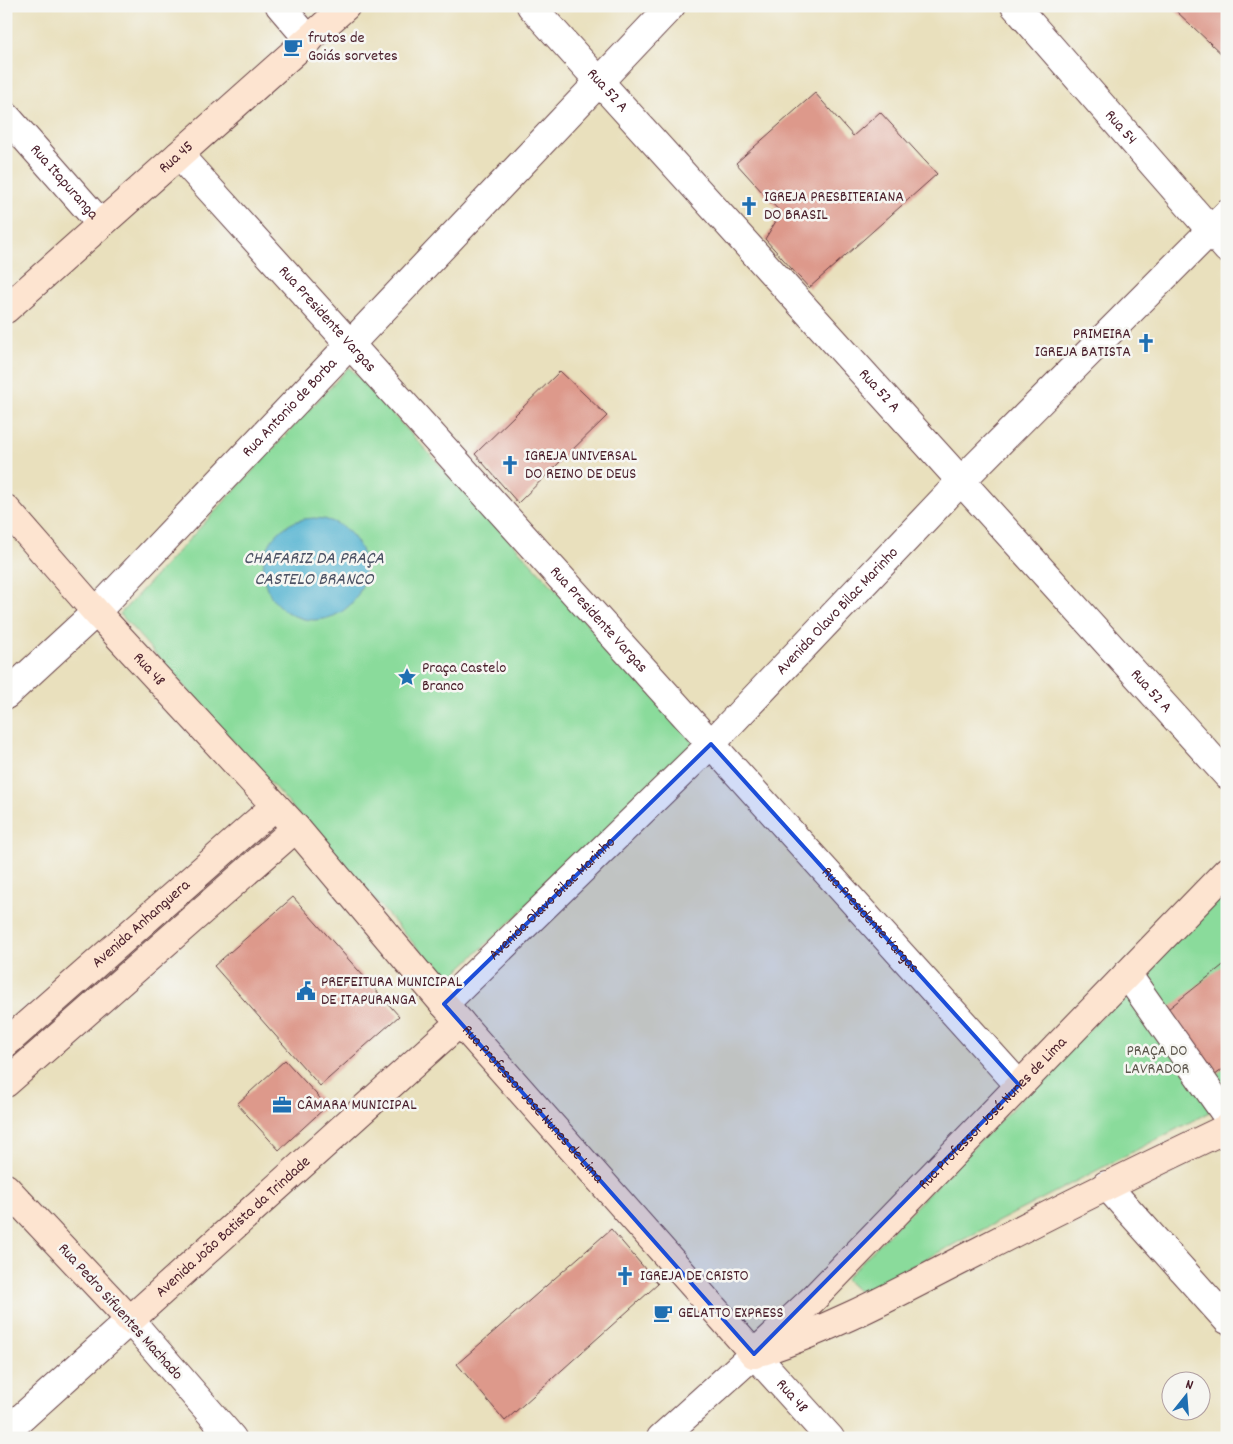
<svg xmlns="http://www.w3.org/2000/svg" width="1233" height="1444" viewBox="0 0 1233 1444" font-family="Dekko,sans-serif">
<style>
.green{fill:#8adb9b;stroke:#6a7d63}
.water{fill:#53b3d1;stroke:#4e697e}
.building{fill:#dd998b}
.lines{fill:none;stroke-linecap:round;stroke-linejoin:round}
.street-casing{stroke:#623c41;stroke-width:30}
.secondary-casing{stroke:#623c41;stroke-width:30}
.street{stroke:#fff;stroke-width:28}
.secondary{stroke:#fde4d0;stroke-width:28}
.marked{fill:#1d4ed8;fill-opacity:0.2;stroke:#1d4ed8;stroke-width:4;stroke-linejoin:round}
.labels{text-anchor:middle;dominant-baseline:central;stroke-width:5;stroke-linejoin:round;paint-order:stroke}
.poi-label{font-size:16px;fill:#4a1f2b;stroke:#f6f6f2;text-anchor:start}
.street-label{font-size:16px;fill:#4a1f2b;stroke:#f6f6f2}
.park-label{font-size:16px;fill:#5d574d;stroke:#f6f6f2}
.water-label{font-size:18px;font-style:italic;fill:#4d5365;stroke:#f6f6f2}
</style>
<rect width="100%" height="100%" fill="#f6f6f2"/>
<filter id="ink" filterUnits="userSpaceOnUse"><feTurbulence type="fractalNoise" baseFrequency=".02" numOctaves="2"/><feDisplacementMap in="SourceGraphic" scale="10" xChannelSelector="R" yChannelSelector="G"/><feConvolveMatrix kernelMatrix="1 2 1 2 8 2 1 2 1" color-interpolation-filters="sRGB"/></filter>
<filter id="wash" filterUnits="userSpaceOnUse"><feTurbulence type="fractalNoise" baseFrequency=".0096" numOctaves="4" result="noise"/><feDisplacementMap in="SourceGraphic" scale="20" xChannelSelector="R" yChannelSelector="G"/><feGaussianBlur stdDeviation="1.12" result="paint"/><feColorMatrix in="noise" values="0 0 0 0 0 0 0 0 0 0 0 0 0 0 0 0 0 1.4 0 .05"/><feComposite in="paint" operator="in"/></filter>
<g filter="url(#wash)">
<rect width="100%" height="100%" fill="#e9e0bd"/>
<path class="green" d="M349,367L696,741L599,838L447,981L120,614Z
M1227,889V1103L860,1293L845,1279Z"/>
<path class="water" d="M263 569a51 51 0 1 1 102 0a51 51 0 1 1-102 0Z"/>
<g id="blocks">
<path class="building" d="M1178,6H1227V59L1175,10Z
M815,93L853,136L880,112L937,174L809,288L765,239L781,213L736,163Z
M560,371L607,416L518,503L475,454Z
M293,897L399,1016L320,1086L214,966Z
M1227,962V1066L1214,1076L1168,1009Z
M285,1060L327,1106L279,1150L237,1104Z
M611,1229L658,1284L505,1421L457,1364Z"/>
</g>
</g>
<g filter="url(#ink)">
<use href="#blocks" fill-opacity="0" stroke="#623c41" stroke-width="1"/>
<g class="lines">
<g class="street-casing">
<g id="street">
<path d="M280,6L309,40"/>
<path id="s1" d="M531,6L1227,775"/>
<path id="s2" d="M1015,6L1227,249"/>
<path id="s3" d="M6,116L101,224"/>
<path id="s4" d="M179,155L1019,1085"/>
<path id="s5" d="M6,695L96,612L671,6"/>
<path d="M1127,974L1227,1116"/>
<path id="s6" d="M444,1004L711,744L961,481L1227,214"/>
<path d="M1106,1185L1227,1320"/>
<path d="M6,1432L130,1320L232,1438"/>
<path id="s7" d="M661,1438L754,1354L830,1438"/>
</g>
</g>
<g class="secondary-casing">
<g id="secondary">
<path id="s8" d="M6,309L346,6"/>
<path id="s9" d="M6,509L96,612L296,828L444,1004L754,1354"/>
<path id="s10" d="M6,1043L275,806"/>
<path d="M6,1083L296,828"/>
<path id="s11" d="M6,1188L130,1320L460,1022"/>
<path d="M763,1351C839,1326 908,1287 979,1251C1061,1208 1143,1168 1227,1128"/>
<path id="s12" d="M754,1354L813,1299L1227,871"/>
</g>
</g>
<use href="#street" class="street"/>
<use href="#secondary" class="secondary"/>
</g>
</g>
<path class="marked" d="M711,744L1019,1085L754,1354L444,1004Z"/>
<defs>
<g id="cafe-bare" transform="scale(1.5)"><path d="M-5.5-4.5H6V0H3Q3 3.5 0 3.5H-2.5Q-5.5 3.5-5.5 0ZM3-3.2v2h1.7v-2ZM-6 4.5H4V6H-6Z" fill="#1f6fb2" stroke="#f6f6f2" stroke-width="2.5" paint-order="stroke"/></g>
<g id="church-bare" transform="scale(1.5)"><path d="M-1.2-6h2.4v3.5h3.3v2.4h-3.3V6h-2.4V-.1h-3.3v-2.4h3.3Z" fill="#1f6fb2" stroke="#f6f6f2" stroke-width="2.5" paint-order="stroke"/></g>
<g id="sight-bare" transform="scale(1.5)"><path d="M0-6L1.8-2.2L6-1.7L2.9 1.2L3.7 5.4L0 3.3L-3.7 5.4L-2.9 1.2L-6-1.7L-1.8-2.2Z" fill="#1f6fb2" stroke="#f6f6f2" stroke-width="2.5" paint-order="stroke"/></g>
<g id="civic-bare" transform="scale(1.5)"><path d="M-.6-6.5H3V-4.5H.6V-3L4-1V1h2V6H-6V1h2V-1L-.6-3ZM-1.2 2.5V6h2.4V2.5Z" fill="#1f6fb2" stroke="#f6f6f2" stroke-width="2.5" paint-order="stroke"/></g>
<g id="office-bare" transform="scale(1.5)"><path d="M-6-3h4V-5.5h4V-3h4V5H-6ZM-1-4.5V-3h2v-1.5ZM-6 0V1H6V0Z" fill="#1f6fb2" stroke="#f6f6f2" stroke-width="2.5" paint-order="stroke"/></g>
</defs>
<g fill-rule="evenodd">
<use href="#cafe-bare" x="293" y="47"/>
<use href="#church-bare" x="749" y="206"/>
<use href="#church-bare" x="1146" y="343"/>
<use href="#church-bare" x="510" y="465"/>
<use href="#sight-bare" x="407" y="677"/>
<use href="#civic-bare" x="306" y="991"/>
<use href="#office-bare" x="282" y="1105"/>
<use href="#church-bare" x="625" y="1276"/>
<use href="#cafe-bare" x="663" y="1313"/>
</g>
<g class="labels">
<g class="poi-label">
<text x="308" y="38">frutos de<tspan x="308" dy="18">Goiás sorvetes</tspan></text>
<text x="764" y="197">IGREJA PRESBITERIANA<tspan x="764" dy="18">DO BRASIL</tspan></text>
<text x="1131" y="334" text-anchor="end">PRIMEIRA<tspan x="1131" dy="18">IGREJA BATISTA</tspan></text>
<text x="525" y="456">IGREJA UNIVERSAL<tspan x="525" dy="18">DO REINO DE DEUS</tspan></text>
<text x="422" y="668">Praça Castelo<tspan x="422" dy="18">Branco</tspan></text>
<text x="321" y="982">PREFEITURA MUNICIPAL<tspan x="321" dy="18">DE ITAPURANGA</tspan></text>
<text x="297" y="1105">CÂMARA MUNICIPAL</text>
<text x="640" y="1276">IGREJA DE CRISTO</text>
<text x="678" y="1313">GELATTO EXPRESS</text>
</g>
<g class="street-label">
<text stroke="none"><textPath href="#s1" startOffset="114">Rua 52 A</textPath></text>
<text stroke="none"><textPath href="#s2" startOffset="161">Rua 54</textPath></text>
<text stroke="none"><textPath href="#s8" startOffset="228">Rua 45</textPath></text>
<text stroke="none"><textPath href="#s3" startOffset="88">Rua Itapuranga</textPath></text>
<text stroke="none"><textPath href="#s4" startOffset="221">Rua Presidente Vargas</textPath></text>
<text stroke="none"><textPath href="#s1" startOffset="519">Rua 52 A</textPath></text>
<text stroke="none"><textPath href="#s5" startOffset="404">Rua Antonio de Borba</textPath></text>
<text stroke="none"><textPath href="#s6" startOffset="556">Avenida Olavo Bilac Marinho</textPath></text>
<text stroke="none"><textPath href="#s4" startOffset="626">Rua Presidente Vargas</textPath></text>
<text stroke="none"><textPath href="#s9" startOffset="215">Rua 48</textPath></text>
<text stroke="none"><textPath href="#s1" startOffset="924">Rua 52 A</textPath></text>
<text stroke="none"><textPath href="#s6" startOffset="151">Avenida Olavo Bilac Marinho</textPath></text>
<text stroke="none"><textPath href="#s4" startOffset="1031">Rua Presidente Vargas</textPath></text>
<text stroke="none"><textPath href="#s10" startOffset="180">Avenida Anhanguera</textPath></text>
<text stroke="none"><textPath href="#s9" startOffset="795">Rua Professor José Nunes de Lima</textPath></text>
<text stroke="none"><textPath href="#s12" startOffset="339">Rua Professor José Nunes de Lima</textPath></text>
<text stroke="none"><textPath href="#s11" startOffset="320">Avenida João Batista da Trindade</textPath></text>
<text transform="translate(120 1312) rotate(48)">Rua Pedro Sifuentes Machado</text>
<text stroke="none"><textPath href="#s7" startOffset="182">Rua 48</textPath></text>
</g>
<g class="park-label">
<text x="1157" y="1051">PRAÇA DO<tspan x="1157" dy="18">LAVRADOR</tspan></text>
</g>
<g class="water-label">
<text x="314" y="559">CHAFARIZ DA PRAÇA<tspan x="314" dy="21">CASTELO BRANCO</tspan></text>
</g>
</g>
<rect width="1233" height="1444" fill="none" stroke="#f6f6f2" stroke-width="25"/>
<g transform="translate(1186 1396) rotate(17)"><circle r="24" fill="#f6f6f2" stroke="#b1a0a2"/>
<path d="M0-4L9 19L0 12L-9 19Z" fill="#1f6fb2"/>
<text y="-8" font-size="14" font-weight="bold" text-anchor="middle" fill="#4a1f2b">N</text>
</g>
</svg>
